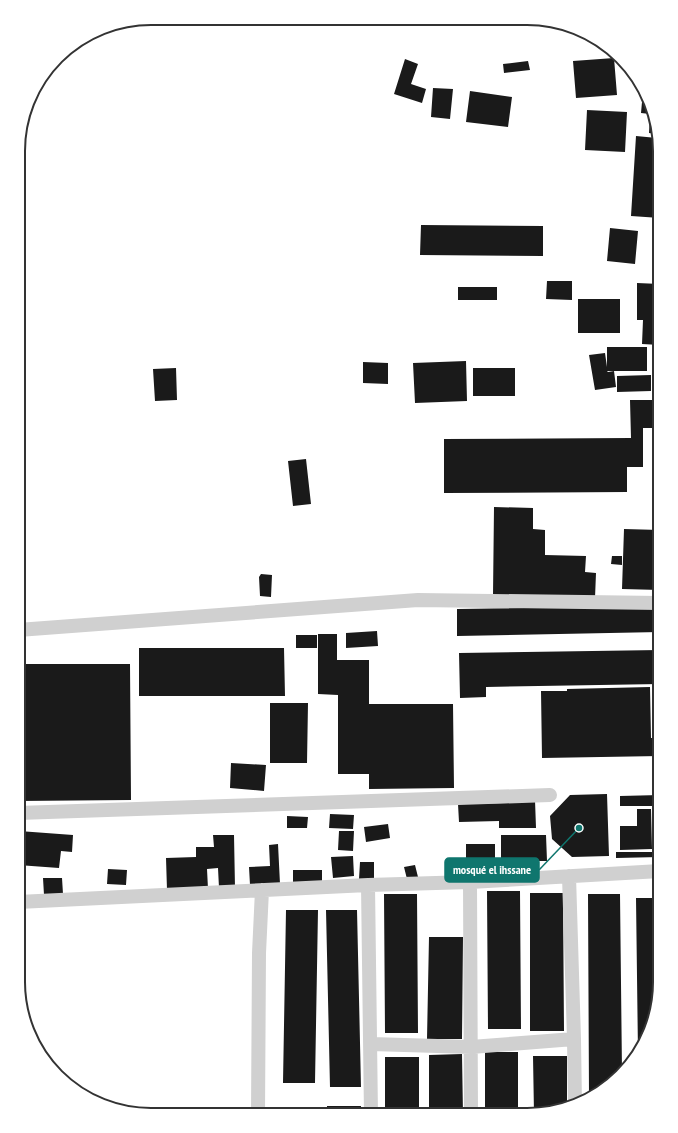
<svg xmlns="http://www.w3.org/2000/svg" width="678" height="1133" viewBox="0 0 678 1133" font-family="'PT Sans Narrow',sans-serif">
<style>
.building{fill:#1a1a1a}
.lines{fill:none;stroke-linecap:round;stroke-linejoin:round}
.street{stroke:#d0d0d0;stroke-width:14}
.rim{fill:none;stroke:#333;stroke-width:2}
.leader{fill:none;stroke:#0f766e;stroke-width:1.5}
.callout-dot{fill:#0f766e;stroke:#fff;stroke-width:1.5}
.callout{fill:#0f766e;stroke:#0f766e;stroke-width:1.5}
.callout-label{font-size:12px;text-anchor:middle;font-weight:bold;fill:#fff}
</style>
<rect width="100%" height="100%" fill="#fff"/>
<path class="building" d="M614,58L617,95L576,98L573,61Z
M405,59L418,64L411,84L426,89L422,103L394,94Z
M528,61L530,70L504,73L503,64Z
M433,88L453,89L450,119L431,117Z
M470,91L512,97L508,127L466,122Z
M643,91L650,100L657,134L649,133L650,114L641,113Z
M587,110L627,112L625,152L585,150Z
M636,136L657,138L660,151V218L631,216Z
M421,225L543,226V256L420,255Z
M610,228L638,231L635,264L607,261Z
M547,281H572V300L546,299Z
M637,283L660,284V345L642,344L643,320H637Z
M458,287H497V300H458Z
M578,299H620V333H578Z
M607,347H647V371H607L608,372L614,371L616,387L595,390L589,355L605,353L607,367Z
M466,361L467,401L415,403L413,363Z
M363,362L388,363V384L363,383Z
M176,368L177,400L155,401L153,369Z
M473,368H515V396H473Z
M651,375V391L617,392V376Z
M630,400H660V428H643V467H627V492L444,493V439L631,438Z
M306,459L311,504L293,506L288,461Z
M494,507L533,508V529L545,530V555L586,556L585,572L596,573L595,598L493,596Z
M624,529L660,530V590L622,589Z
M612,556H622V565L611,564Z
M261,574L272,575L271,597L260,596L259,577Z
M660,606V632L457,636V609Z
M377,631L378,646L346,648V633Z
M318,634H337V660H369V704H453L454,788L369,789V774H338V695L318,694Z
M296,635H317V648H296Z
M139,648H284L285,696H139Z
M660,650V684L486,687V697L460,698L459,653Z
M18,664H130L131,800L18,801Z
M650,687L651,738H660V756L542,758L541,691H567V689Z
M652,690H660V714H653Z
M270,703H308L307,763H270Z
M231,763L266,765L264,791L230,788Z
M607,794L609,856L572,857L552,839L550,816L570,795Z
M660,795V857L616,858V852H653L652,806H620V796Z
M515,800H535L536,828H499V821L459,822L458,804L515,803Z
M637,809H651L652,849L620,850V826H637Z
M330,814L354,815L353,829L329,828Z
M287,816L308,817L307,828H287Z
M388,824L390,838L366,842L364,827Z
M19,831L73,835L72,852L61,851L59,868L18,865Z
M339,831H354L353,851L338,850Z
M213,835H234L235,888H219L218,868L207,869L208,889L167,890L166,858L196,857V847H214Z
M501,835H546L547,861H501Z
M278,844L280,884L250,885L249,867L270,866L269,845Z
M466,844H495V863H466Z
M353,856L354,876L333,878L331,857Z
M360,862H374V880L359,879Z
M415,865L418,877L407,879L404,867Z
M108,869L127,870L126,885L107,884Z
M293,870H322V883H293Z
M43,878H62L63,894L44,895Z
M487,891H520L521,1029H488Z
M530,893H563L564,1031H530Z
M384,894H417L418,1033H385Z
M588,894H620L622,1072L589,1096Z
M636,898H660V991L653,1025L638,1054Z
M286,910H318L315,1083H283Z
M326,910H357L361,1087H330Z
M429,937H463L462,1039H427Z
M485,1052H518V1115H485Z
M462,1054L463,1115H429V1055Z
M533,1056H567V1107L534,1114Z
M385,1057H419V1115H385Z
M327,1106H361V1115L327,1114Z
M283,1109H316V1114H283Z"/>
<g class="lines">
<path class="street" d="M18,630L418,600L660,603
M18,813L550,795
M569,876L574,1039L575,1106
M470,882L471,1115
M368,885L371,1115
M18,902L368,885L470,882L660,871
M371,1044L471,1047L574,1039
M258,1114L259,953L262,890"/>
</g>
<path d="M0 0H678V1133H0ZM151 25H527A126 126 0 0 1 653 151V982A126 126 0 0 1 527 1108H151A126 126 0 0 1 25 982V151A126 126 0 0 1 151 25Z" fill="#fff" fill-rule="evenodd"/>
<path class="rim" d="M151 25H527A126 126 0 0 1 653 151V982A126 126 0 0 1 527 1108H151A126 126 0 0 1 25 982V151A126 126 0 0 1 151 25Z"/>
<path class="leader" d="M579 828L539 870"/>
<circle class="callout-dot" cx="579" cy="828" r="4"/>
<rect class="callout" x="445" y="858" width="94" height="24" rx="4"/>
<g class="callout-label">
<text x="492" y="874">mosqué el ihssane</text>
</g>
</svg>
